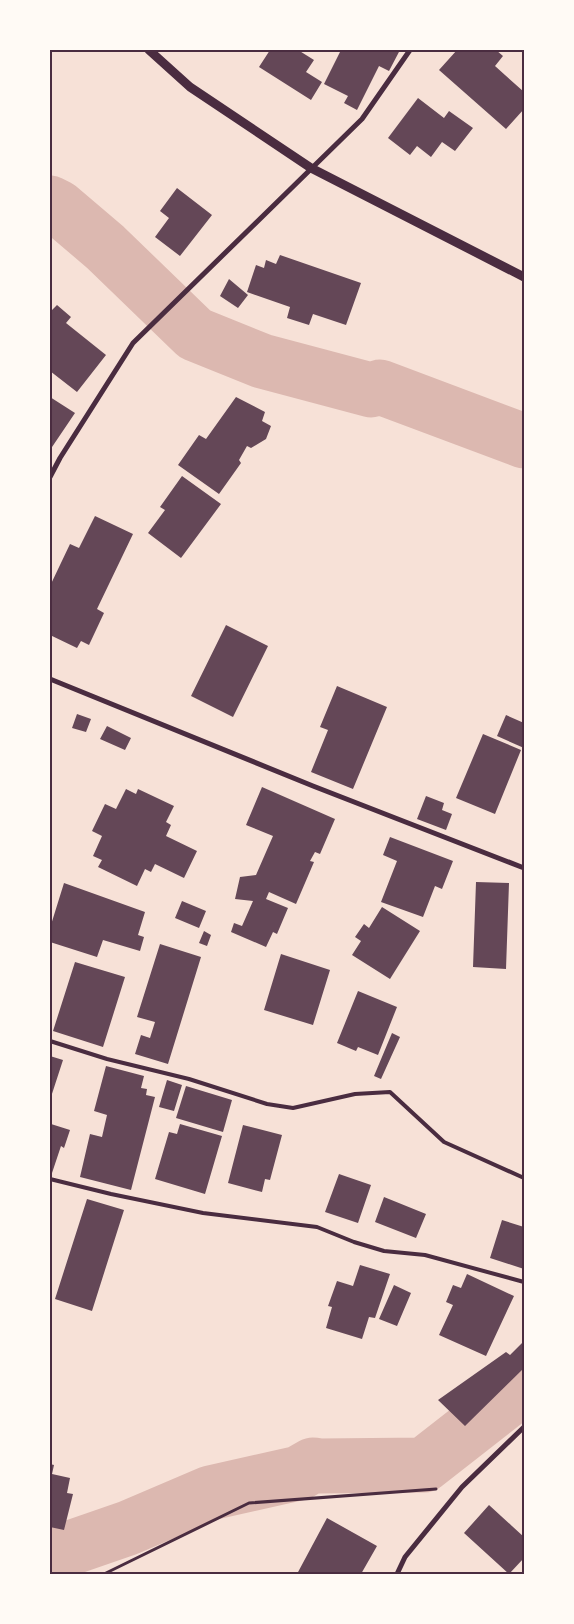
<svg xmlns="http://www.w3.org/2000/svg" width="574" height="1624" viewBox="0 0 574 1624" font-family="Georgia,serif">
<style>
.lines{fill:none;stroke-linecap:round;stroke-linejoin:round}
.river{stroke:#dcb8b0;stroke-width:55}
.building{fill:#644757}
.path{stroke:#4a2c40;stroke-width:3}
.service{stroke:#4a2c40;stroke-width:4}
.minor{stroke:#4a2c40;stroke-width:5}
.tertiary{stroke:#4a2c40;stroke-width:9}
.neatline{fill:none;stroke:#4a2c40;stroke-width:2}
</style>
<rect width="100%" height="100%" fill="#f7e1d7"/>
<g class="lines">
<path class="river" d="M50,203L58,207L105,247L195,334L262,361L371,390L380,387L524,441
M50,1555L128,1528L210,1493L299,1473L313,1465L319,1466L424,1465L524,1387"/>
</g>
<path class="building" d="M270,50H298L314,60L306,72L322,82L311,100L259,67Z
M341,50H400L389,71L379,66L357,110L344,103L348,96L324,84Z
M457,50H496L503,56L495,66L524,92V109L506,129L439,70Z
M418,98L444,118L449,111L473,128L455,151L442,142L431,157L417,146L410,155L388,138Z
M177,188L212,215L180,256L155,237L169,218L160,211Z
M280,255L361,283L346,325L313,314L309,325L287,318L290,307L247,292L256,265L264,268L266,260L276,264Z
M229,279L248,295L238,308L220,296Z
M57,305L71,317L66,323L106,355L77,392L50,371V312Z
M50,397L75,413L50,450Z
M236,397L265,412L262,421L271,426L266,439L251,448L247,446L239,460L241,463L219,494L178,465L199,435L206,439Z
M182,476L221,504L181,558L148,533L165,510L160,507Z
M95,516L133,534L97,609L104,613L89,645L81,641L77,648L50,635V586L70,544L79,548Z
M226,625L268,646L233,717L191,696Z
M337,686L387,707L353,789L311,772L328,730L320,727Z
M77,714L91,719L86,732L72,728Z
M506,715L524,723V748L497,736Z
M107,726L131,738L125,750L100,739Z
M483,734L521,750L495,814L456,798Z
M262,787L335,819L320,854L315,852L310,861L314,862L296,904L269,892L266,899L288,908L277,934L273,932L266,947L231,932L234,923L242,926L253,901L235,899L240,877L256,875L273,836L246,825Z
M126,789L136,794L138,789L174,806L166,822L171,825L166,836L197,851L184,878L155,864L151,872L145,869L137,886L98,867L102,860L93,856L102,836L92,831L105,804L116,809Z
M426,796L444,803L442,810L452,814L446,830L417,819Z
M390,837L453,861L442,889L435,886L423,917L381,902L397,861L383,855Z
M476,882L509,883L506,969L473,967Z
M64,883L145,912L138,935L144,937L140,951L103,940L97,957L50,942V928Z
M182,901L206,911L199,928L175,918Z
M382,907L420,931L390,979L352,955L361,941L355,937L364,924L369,928Z
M204,931L211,935L207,946L199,943Z
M160,944L201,957L168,1064L135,1054L141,1035L150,1038L155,1022L137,1017Z
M281,954L330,970L313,1025L264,1010Z
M75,962L125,977L103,1047L53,1031Z
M358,991L397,1007L378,1055L358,1047L356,1051L337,1043Z
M392,1033L400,1037L381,1079L374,1076Z
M50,1056L63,1060L50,1100Z
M106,1066L144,1076L141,1088L147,1089L146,1095L155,1097L131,1190L80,1177L90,1134L102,1137L107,1115L94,1111Z
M167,1080L182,1085L174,1111L159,1107Z
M186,1086L232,1100L223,1132L176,1118Z
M51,1124L70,1130L64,1148L61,1146L52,1173L50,1172Z
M180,1124L222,1136L205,1194L155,1179L169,1132L177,1134Z
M243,1125L282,1135L270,1180L265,1179L262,1192L228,1183Z
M339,1174L371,1185L358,1223L325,1212Z
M384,1197L426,1214L416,1238L375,1222Z
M87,1199L124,1210L92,1311L55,1299Z
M502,1220L524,1227V1269L490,1258Z
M360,1265L390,1274L375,1318L369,1317L362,1339L326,1328L332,1307L328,1306L337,1281L353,1286Z
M467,1274L514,1296L486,1356L439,1335L453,1305L446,1302L453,1285L461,1288Z
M394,1285L411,1293L397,1326L379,1319Z
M524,1341V1368L465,1426L438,1400L506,1352L510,1355Z
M50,1464L54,1465L52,1474L70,1478L67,1493L73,1494L64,1530L50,1527Z
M489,1505L524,1537V1558L509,1574L464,1533Z
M327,1518L377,1546L361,1574H297Z"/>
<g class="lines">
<path class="path" d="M104,1574L249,1503L436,1489"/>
<path class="service" d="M50,1041L107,1059L189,1079L267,1104L293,1108L355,1094L390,1092L444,1142L524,1178
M50,1179L111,1194L203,1213L317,1227L354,1242L384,1251L425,1255L524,1282"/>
<path class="minor" d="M50,477L60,458L133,343L362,119L410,50
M50,679L313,786L524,868
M397,1574L405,1557L462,1487L524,1427"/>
<path class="tertiary" d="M149,50L190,87L311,168L524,277"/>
</g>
<rect width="574" height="1624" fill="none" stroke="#fffaf5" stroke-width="102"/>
<rect x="51" y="51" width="472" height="1522" class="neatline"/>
</svg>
